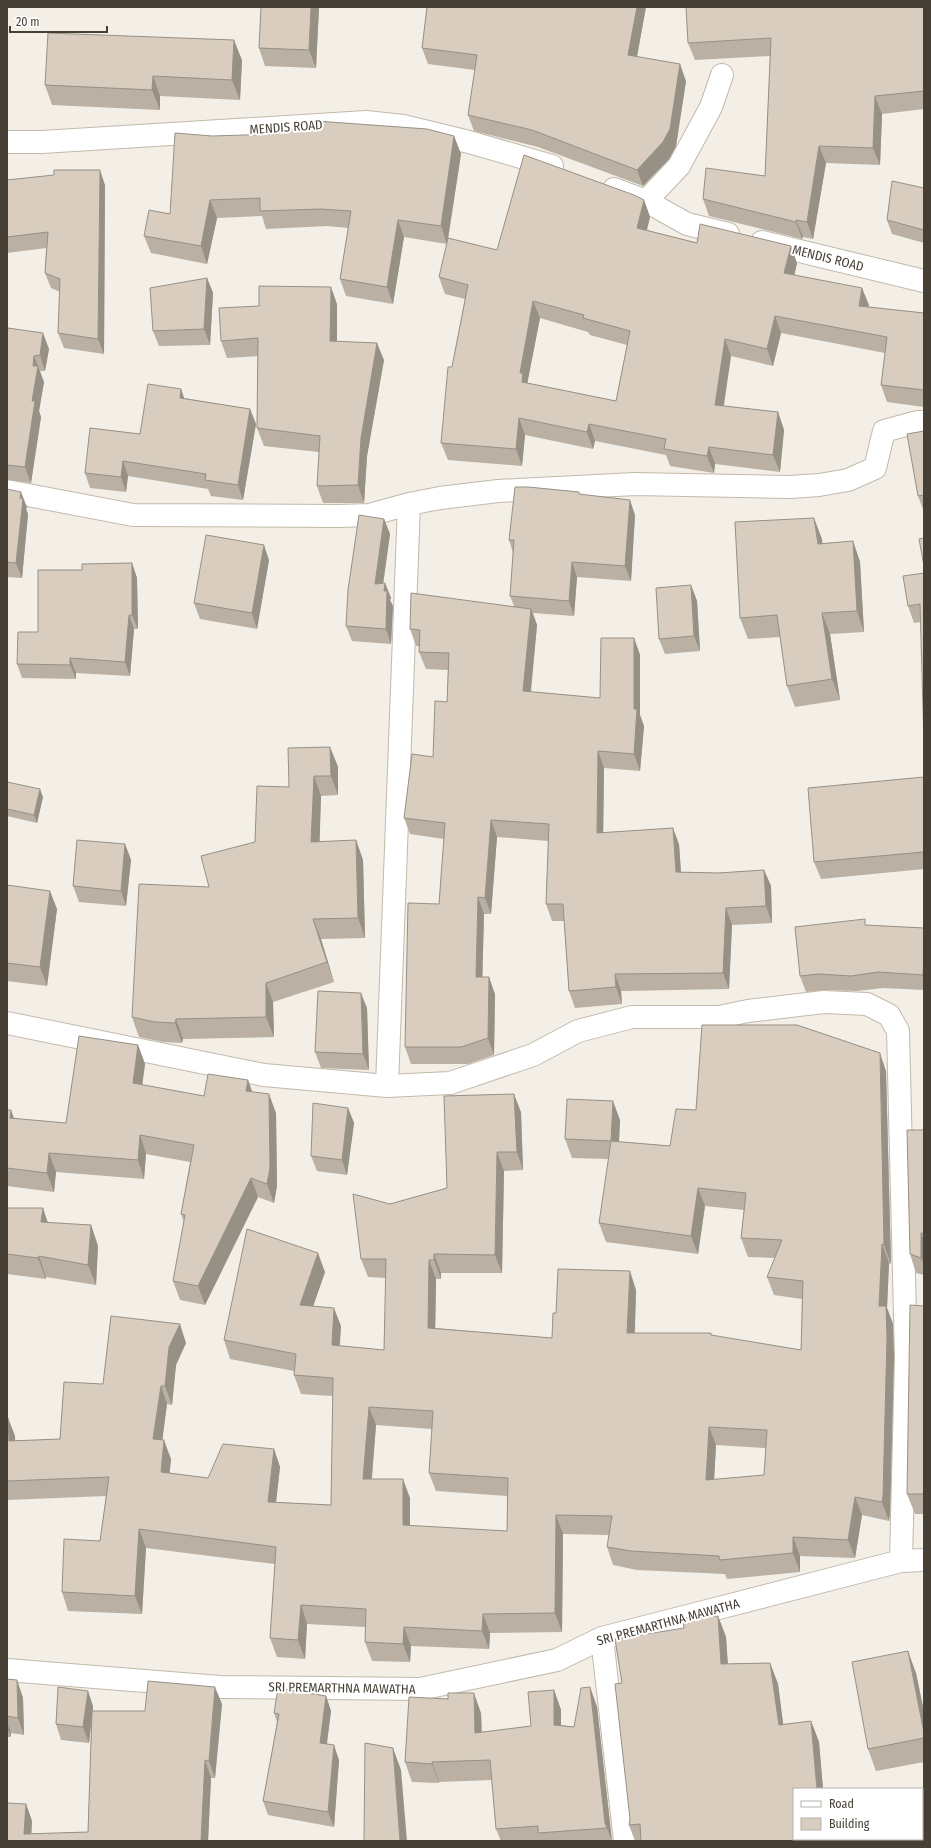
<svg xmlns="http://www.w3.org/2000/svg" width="931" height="1848" viewBox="0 0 931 1848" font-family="'Fira Sans Condensed',sans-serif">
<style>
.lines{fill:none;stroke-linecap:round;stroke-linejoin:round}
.minor-casing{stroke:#c2b9ab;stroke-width:24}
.minor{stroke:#fff;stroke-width:22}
.wall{fill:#bab0a3;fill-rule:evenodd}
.shaded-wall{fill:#979085}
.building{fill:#d8cdbe;stroke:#979085;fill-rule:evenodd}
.labels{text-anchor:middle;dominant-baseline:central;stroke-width:4;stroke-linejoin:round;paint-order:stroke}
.street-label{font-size:13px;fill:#463f35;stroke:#fff}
</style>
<rect width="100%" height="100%" fill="#f3efe6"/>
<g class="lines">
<g class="minor-casing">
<path id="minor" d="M7,142H42L366,122L403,126L469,142L552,166
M614,189L646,201L687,224L728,234
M646,201L679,166L711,107L722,75
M762,242L924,281
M7,491L133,515L338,516L369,515L409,504L440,498L498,491L635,484L790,487L819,485L848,480L875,468L884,431L917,422H924
M7,1023L264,1075L387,1086L450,1083L533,1055L578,1031L632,1017H719L748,1011L824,1002L867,1004L889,1015L898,1031L906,1357L901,1561
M387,1086L409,504
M602,1638L625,1841
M7,1670L220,1687L420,1689L557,1660L602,1638L901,1561L924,1560"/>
</g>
<use href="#minor" class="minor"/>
</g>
<path class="wall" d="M319,7L316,68L265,66L259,48Z
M427,7H646L637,57L686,81L676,146L669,159L643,186L538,147L474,131L468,115L475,70L428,64L422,48Z
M924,7V109L882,114L880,165L826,163L813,239L803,237L802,239L709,216L703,199L765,176L770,56L695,60L688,43Z
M242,60L240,100L160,96V110L52,105L45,85Z
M212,136H454L461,154L448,240L497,250L644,200L650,217L647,230L697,243L797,263L794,275L869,305L868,307L924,313V407L887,402L881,385L885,353L781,333L773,366L731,356L724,406L778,412L784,430L780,472L715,464L714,473L670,466L666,455L595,441L593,449L525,435L522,466L448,460L441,443L452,367L465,299L445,294L439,277L447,244L404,237L393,304L346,296L340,279L348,228L327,226L266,229L262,216L217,218L207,264L151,253L144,236L170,214ZM540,318L588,332L590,335L627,345L616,401L527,383Z
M7,180L105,185L104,354L64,348L58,333L60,292L51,288L45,273L46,248L7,253Z
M924,188V243L892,234L887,220Z
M207,278L213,293L210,345L159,346L153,331Z
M337,304V341L384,360L367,456L364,503H323L317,486L319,452L264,446L257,428L258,356L227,358L221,341Z
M7,334L49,349L45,371H40L44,382L39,411L41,417L31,483L7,480Z
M181,389L184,398L250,409L256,424L243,500L211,496L208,489L128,476L126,492L90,488L85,473L140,434Z
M924,431V512L918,496Z
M7,489L27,507L26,509L28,514L22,578L7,577Z
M579,492V494L635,515L631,581L577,577L574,616L533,613L537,625L531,692L600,698L634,638L640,655V715L644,726L640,771L604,768L603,833L679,844L681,872L718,873L764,870L771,886L772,923L732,925L729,989L621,991L622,1004L575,1008L569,991L564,921H552L546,904L548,841L497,837L491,914H484L482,977L495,994L494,1055L468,1064H411L405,1047L439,904L444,839L410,834L404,818L433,757L447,702L448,670L426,669L419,652L420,646H416L410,629L514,606L510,596L513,553L509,540Z
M384,519L390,534L383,583H385L391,598L390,600L393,606L391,644L352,641L346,626Z
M822,539V544L853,541L860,562L864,632L830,634L840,700L795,707L787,686L780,637L748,639L740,618Z
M269,560L257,629L200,619L194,603Z
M132,563L137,578L138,629H134L130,676L76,673V679L22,678L17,664L38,632L82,570Z
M924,573L921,622L914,623L908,606Z
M691,585L697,601L700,651L665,654L659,639Z
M330,747L338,767V795L321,796L319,842L356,840L363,860L365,938L321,939L334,982L273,1002L274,1037L183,1039L182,1043L163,1042L139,1037L132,1017L209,887L255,842L289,787Z
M924,777V869L821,879L814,862Z
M7,782L43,797L37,823L7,816Z
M125,844L131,860L126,906L79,902L73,886Z
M7,885L57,909L47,986L7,981Z
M867,925L924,928V990L883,988L857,991L824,990L806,992L800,976Z
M367,1008L369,1070L321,1068L315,1052Z
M138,1045L145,1064L142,1085L204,1096L248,1080L252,1092L276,1113L277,1186L274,1203L258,1197L205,1305L180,1300L173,1281L184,1222L181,1214L190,1162L146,1154L144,1179L56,1172L54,1192L7,1186V1110L14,1119L66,1123Z
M886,1071L891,1264L889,1263L887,1308L893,1324L894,1357L890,1513L889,1521L862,1515L855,1558L800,1556V1572L727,1579L725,1574L637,1570L613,1565L607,1547L609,1535L563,1534L562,1632L490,1633L489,1649L411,1646L410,1662L372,1661L365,1642L366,1627L307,1624L305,1659L277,1657L270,1638L275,1564L146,1548L142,1614L68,1611L62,1592L100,1541L106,1496L7,1500V1417L8,1418L15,1436V1441L60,1439L103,1384L186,1343L176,1365L172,1405L167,1404L162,1440L171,1459L169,1473L208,1478L274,1449L280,1467L276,1502L331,1505L333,1396L301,1394L294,1375V1371L230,1359L224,1340L325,1272L313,1306L341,1326L340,1346L384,1350L386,1278L368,1277L361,1259L390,1204L447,1188L521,1112L523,1170L504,1171L502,1273H441V1279H436L435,1328L552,1338L556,1313L636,1290L635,1333L712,1336L801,1350L802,1299L774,1295L767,1277L775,1258L748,1257L741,1238L744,1210L705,1206L698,1254L606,1242L599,1223L609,1159L572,1158L565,1139L620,1120L619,1142L670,1146L696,1110ZM376,1425L432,1429L429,1473L436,1491L508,1496L507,1531L410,1526V1498L372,1479ZM716,1445L766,1448L764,1475L714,1480Z
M348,1108L354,1123L347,1175L317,1171L311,1156Z
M924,1130V1275L916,1273L910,1254Z
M7,1208L48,1223L91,1225L98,1246L96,1285L46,1277V1279L7,1274Z
M924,1306V1514H915L907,1494Z
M718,1616L726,1637L728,1664L770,1663L778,1684L783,1724L811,1721L819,1742L823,1789H794L839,1841H635L629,1825L630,1819L622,1683L684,1628Z
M916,1673L924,1712V1762L876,1771L868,1749Z
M7,1676L8,1679L17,1680L23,1698L24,1735L11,1733V1737H7Z
M590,1687L597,1707L612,1841H501L496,1829L492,1780L439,1782V1783L412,1782L405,1762L481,1713L482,1732L531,1726L554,1690L561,1710V1725L574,1727Z
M326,1696L331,1711L327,1744L339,1760L334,1827L268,1815L263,1801L277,1722L274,1713Z
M222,1704L215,1778H211L208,1841H7L26,1804L32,1821L31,1834L88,1832L92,1716L89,1743L61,1740L56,1724L93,1706V1711H145Z"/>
<path class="shaded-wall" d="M311,7H319L316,68L309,50Z
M637,7H646L634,72L628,55Z
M234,40L242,60L240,100L232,80Z
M680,64L686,81L676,146L669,159L643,186L637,170Z
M153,76L160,96V110L152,90Z
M875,96L882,114L880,165L873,148Z
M454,136L461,154L447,244L441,226Z
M819,146L826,163L813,239L807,222Z
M100,170L105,185L104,354L98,339Z
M210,200L217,218L207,264L201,246Z
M644,200L650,217L643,245L637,228Z
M398,220L404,237L393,304L387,287Z
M796,220L803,237L802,239L796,222Z
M791,246L797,263L791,290L784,273Z
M207,278L213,293L210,345L204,329Z
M331,287L337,304V358L330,341Z
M862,288L869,305L865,323L859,306Z
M533,301L540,318L527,385L522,382L520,373Z
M775,316L781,333L773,366L767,349Z
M43,333L49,349L45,371L40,355Z
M725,339L731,356L721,422L715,405Z
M377,343L384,360L367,456L364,503L358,485L361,438Z
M34,356L44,382L39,411L41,417L31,483L25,467L32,401Z
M181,389L186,404L180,398Z
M250,409L256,424L243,500L238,485Z
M778,412L784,430L780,472L773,455Z
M519,418L525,435L522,466L516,449Z
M589,424L595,441L593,449L587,432Z
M709,447L715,464L714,473L707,456Z
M123,461L128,476L126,492L121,477Z
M21,492L27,507L26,509L28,514L22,578L16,563L20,498Z
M630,500L635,515L631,581L625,566Z
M814,518L822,539L825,565L818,544Z
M384,519L390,534L381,599L375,584Z
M853,541L860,562L864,632L857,611Z
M264,545L269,560L257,629L252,613Z
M572,562L577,577L574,616L569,601Z
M132,563L137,578L138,629L132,615Z
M385,583L391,598L390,600L393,606L391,644L386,629L384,591Z
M691,585L697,601L700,651L694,636Z
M531,609L537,625L529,708L523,691Z
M822,613L830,634L840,700L832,679Z
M129,615L134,629L130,676L125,662Z
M634,638L640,655V715L644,726L640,771L634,754Z
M70,658L76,673V679L70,665Z
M330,747L338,767V795L331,776Z
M598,751L604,768L603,850L597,833Z
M314,776L321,796L319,862L311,842Z
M40,789L43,797L37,823L34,815Z
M491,820L497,837L491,914L485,898Z
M673,828L679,844L682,888L676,872Z
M356,840L363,860L365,938L358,918Z
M125,844L131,860L126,906L121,891Z
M764,870L771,886L772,923L766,906Z
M50,891L57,909L47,986L40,967Z
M478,897L484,914L482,994L476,977Z
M726,908L732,925L729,989L723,973Z
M313,919L321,939L334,982L327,962Z
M615,974L621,991L622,1004L616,987Z
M489,977L495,994L494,1055L488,1038Z
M266,983L273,1002L274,1037L266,1017Z
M361,993L367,1008L369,1070L363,1054Z
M176,1019L183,1039L182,1043L175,1023Z
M138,1045L145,1064L140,1102L133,1083Z
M880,1053L886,1071L891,1264L884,1245Z
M248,1080L255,1099L246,1091Z
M269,1094L276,1113L277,1186L274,1203L267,1184Z
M514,1094L521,1112L523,1170L517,1152Z
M613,1101L620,1120L618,1160L611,1141Z
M348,1108L354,1123L347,1175L342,1160Z
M11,1110L18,1129L10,1118Z
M140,1135L146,1154L144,1179L138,1160Z
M497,1152L504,1171L502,1273L495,1255Z
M49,1153L56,1172L54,1192L47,1173Z
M251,1178L258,1197L205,1305L198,1286Z
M698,1188L705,1206L698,1254L691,1236Z
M43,1208L50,1229L41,1222Z
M91,1225L98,1246L96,1285L88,1265Z
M921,1233L924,1240V1265L921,1258Z
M882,1244L889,1263L887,1308L893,1324L894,1357L890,1513L889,1521L882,1502L879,1306Z
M318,1253L325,1272L307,1324L300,1305Z
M434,1254L441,1273V1279L434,1260Z
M39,1256L46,1277V1279L38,1258Z
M429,1260L436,1279L435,1346L428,1328Z
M630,1271L636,1290L634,1351L627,1333Z
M334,1308L341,1326L338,1363L332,1345Z
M180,1324L186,1343L176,1365L172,1405L165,1386L169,1347Z
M161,1386L167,1404L160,1458L153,1439Z
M369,1407L376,1425L370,1497L363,1479Z
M8,1418L15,1436L16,1460L9,1441Z
M709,1427L716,1445L713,1499L706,1480Z
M164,1440L171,1459L168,1491L161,1472Z
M274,1449L280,1467L274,1520L268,1502Z
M403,1479L410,1498V1544L403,1525Z
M855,1497L862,1515L855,1558L848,1540Z
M556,1515L563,1534L562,1632L555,1613Z
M139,1529L146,1548L142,1614L135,1596Z
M793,1537L800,1556V1572L793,1553Z
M301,1605L307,1624L305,1659L298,1640Z
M483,1614L490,1633L489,1649L482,1631Z
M718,1616L726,1637L729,1685L721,1664Z
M404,1627L411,1646L410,1662L403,1644Z
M908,1651L916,1673L924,1712V1733Z
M770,1663L778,1684L786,1746L779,1725Z
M17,1680L23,1698L24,1735L18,1718Z
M215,1687L222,1704L215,1778L209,1761Z
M590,1687L597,1707L612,1841L605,1823Z
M554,1690L561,1710V1744L554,1725Z
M88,1691L93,1706L89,1743L83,1727Z
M474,1693L481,1713L482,1752L475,1733Z
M326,1696L331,1711L325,1757L320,1743Z
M811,1721L819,1742L823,1789H817Z
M7,1723L11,1733V1737L7,1727Z
M334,1745L339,1760L334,1827L328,1812Z
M393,1748L401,1770L407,1841H400Z
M205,1760L211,1778L208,1841H201Z
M432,1762L439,1782V1783L432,1764Z
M26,1804L32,1821L31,1841L24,1834Z
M833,1839H839V1841H833Z"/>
<path class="building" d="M261,7H311L309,50L259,48Z
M427,7H637L628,55L680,64L670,129L663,142L637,170L532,130L468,115L477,55L422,48Z
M686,7H924V91L875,96L873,148L819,146L807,222L796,220V222L703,199L706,168L765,176L771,38L688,43Z
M48,33L234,40L232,80L153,76L152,90L45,85Z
M316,121L427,129L454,136L441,226L398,220L387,287L340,279L351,211L320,209L260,211V198L210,200L201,246L144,236L149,210L170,214L175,133L212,136L277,134V130L315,128Z
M524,155L634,195L644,200L637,228L697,243L700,224L791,246L784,273L862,288L859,306L924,313V390L881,385L887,337L775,316L767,349L725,339L715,405L778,412L773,455L709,447L707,456L664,449L666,439L589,424L587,432L519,418L516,449L441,443L448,367H452L468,285L439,277L448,238L497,250ZM533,301L584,315L583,318L630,331L616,401L522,382L523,373H520Z
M54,170H100L98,339L58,333L60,279L45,273L48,232L7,237V180L54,175Z
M892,181L924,188V230L887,220Z
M207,278L204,329L153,331L150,288Z
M259,286L331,287L330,341L377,343L361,438L358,485L317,486L320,436L257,428L258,338L221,341L219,308L259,306Z
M8,328L43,333L40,355L34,356L33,366H38L32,401H35L25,467L7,465V334Z
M148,384L181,389L180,398L250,409L238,485L205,480L206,474L123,461L121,477L85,473L90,428L140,434Z
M924,431V495L918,496L907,434Z
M515,487H528L579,492V494L630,500L625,566L572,562L569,601L510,596L514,540H509Z
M7,489L21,492L20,498L23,499L16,563L7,562Z
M359,515L384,519L375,584L385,583L384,591H387L386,629L346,626L348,590Z
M814,518L818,544L853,541L857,611L822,613L832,679L787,686L777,615L740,618L735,522Z
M206,535L264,545L252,613L194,603Z
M924,538V566L919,539Z
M132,563V615H129L125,662L70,658V665L17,664L18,632H38V570H82V564Z
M924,573V743L920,604L908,606L903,576Z
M691,585L694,636L659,639L656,588Z
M411,593L531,609L523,691L600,698L601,638H634V709H637L634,754L598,751L597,833L673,828L676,872L718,873L764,870L766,906L726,908L723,973L615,974L616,987L569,991L563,904H546L549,824L491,820L485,898L478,897L476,977H489L488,1038L461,1047H405L408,903L439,904L445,823L404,818L412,754L433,757L435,701L447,702L449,653L419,652L420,630L410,629Z
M330,747L331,776H314L311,842L356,840L358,918L313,919L327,962L266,983V1017L176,1019L175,1023L155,1022L132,1017L139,884L209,887L201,856L255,842L257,786L289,787L288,748Z
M924,777V853H923V852L814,862L808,788Z
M7,782L40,789L34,815L7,809Z
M77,840L125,844L121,891L73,886Z
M7,885L50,891L40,967L7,963Z
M865,919V925L924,928V960L923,975L878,972L851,976L819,974L800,976L795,927Z
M318,991L361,993L363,1054L315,1052Z
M702,1025H797L880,1053L884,1245L882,1244L879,1306H886L887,1338L883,1495L882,1502L855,1497L848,1540L793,1537V1553L720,1560L719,1556L631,1551L607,1547L612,1516L556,1515L555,1613L483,1614L482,1631L404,1627L403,1644L365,1642L366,1609L301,1605L298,1640L270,1638L276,1547L139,1529L135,1596L62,1592L64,1539L100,1541L109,1477L7,1481V1417L8,1418L9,1441L60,1439L64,1382L103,1384L111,1316L180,1324L169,1347L165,1386H161L153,1439L164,1440L161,1472L208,1478L223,1444L274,1449L268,1502L331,1505L333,1378L294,1375L296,1354L224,1340L247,1229L318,1253L300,1305L334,1308L332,1345L384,1350L386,1259H361L353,1194L390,1204L447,1188L444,1096L514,1094L517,1152H497L495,1255L434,1254V1260H429L428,1328L552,1338L553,1313H556L558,1269L630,1271L627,1333H711V1335L801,1350L803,1281L767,1277L782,1240L741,1238L746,1193L698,1188L691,1236L599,1223L611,1141L565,1139L567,1099L613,1101L611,1141L670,1146L676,1109L696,1110ZM369,1407L433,1411L429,1473L508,1478L507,1531L403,1525V1479H363ZM709,1427L767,1430L764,1475L706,1480Z
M79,1036L138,1045L133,1083L204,1096L208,1074L248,1080L246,1091L269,1094L270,1168L267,1184L251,1178L198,1286L173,1281L185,1215L181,1214L194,1145L140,1135L138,1160L49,1153L47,1173L7,1168V1110H11L10,1118L66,1123Z
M313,1103L348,1108L342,1160L311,1156Z
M907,1130H924V1233H921V1258L910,1254Z
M7,1208H43L41,1222L91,1225L88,1265L39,1256L38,1258L7,1254Z
M910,1305L924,1306V1494H907Z
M718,1616L721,1664L770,1663L779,1725L811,1721L817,1789H794V1839H833V1841H641L640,1824L629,1825L630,1819L615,1684L622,1683L615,1639L684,1628L683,1618Z
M908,1651L924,1733V1738L868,1749L852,1662Z
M7,1679L17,1680L18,1718L7,1716Z
M148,1681L215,1687L209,1761L205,1760L201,1841H7V1803L26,1804L24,1834L88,1832L92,1711H145Z
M58,1687L88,1691L83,1727L56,1724Z
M590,1687L605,1823L607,1828L538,1833V1826L496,1829L490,1760L432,1762V1764L405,1762L409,1697L448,1699V1693H474L475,1733L531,1726L528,1692L554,1690V1725L574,1727L581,1688Z
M278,1688L326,1696L320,1743L334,1745L328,1812L263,1801L279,1714L274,1713Z
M365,1743L393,1748L400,1841H364Z"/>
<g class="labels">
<g class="street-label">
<text transform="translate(286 127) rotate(-4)">MENDIS ROAD</text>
<text transform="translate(828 258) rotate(14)">MENDIS ROAD</text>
<text transform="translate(668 1622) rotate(-15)">SRI PREMARTHNA MAWATHA</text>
<text transform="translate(342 1688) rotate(1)">SRI PREMARTHNA MAWATHA</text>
</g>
</g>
<rect width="931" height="1848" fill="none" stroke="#463f35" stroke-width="16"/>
<rect x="793" y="1788" width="130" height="52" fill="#ffffff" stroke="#b5b2ae"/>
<rect x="801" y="1801" width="20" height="6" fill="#ffffff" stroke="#b5b2ae"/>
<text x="829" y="1808" font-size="12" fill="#463f35">Road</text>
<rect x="801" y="1818" width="20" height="12" fill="#d8cdbe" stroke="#b5b2ae"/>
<text x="829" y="1828" font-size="12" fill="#463f35">Building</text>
<path d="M10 26v6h97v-6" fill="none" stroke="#463f35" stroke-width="2"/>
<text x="16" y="26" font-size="12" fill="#463f35" stroke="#ffffff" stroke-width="3" paint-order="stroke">20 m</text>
</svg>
